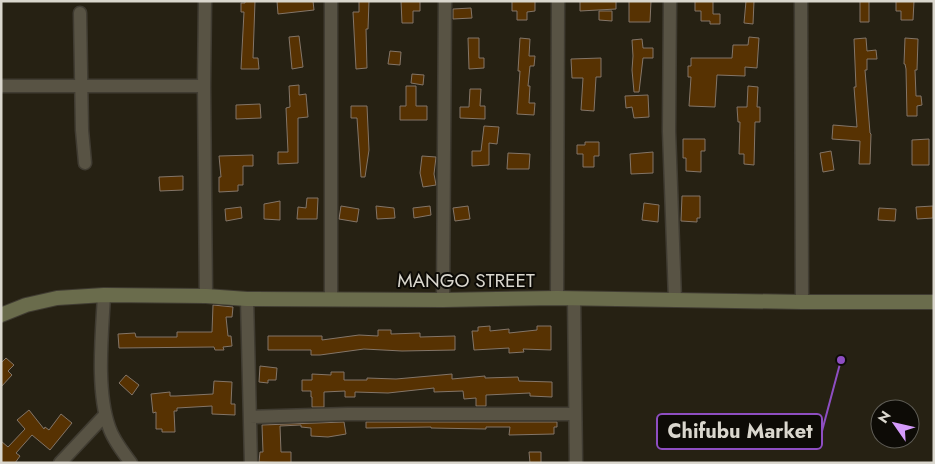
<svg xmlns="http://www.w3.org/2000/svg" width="935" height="464" viewBox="0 0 935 464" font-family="Jost,sans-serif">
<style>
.building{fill:#573202;stroke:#837568}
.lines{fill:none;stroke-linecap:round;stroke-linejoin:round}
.minor-casing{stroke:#403c32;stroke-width:15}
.secondary-casing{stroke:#403c32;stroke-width:16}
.minor{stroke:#585344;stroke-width:12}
.secondary{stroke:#6a6c4c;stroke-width:14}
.labels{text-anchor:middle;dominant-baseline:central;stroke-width:4;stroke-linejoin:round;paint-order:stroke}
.street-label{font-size:19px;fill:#dad7ce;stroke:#0d0b06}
.leader{fill:none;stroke:#8e4ec2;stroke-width:2}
.callout-dot{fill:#8e4ec2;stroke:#0d0b06;stroke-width:2}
.callout{fill:#0d0b06;stroke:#8e4ec2;stroke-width:2}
.callout-label{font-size:20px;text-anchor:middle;font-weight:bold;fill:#dad7ce}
</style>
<rect width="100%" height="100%" fill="#262113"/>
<path class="building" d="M245,1H255L253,58H258L259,69H241L244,12H241V3H245Z
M277,1H313L314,10L278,14Z
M359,1H369L368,29H366L367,68L356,69L353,12H359Z
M401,1H420V11H413V23H402Z
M512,1H535V11L527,12V20H517V11H512Z
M580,1H616V9L580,11Z
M629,1H651L650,22H629Z
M695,1H713V14H720V24H710V21H701V11H695Z
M746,1H754L753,24L744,23Z
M860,1H869V22H860Z
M896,1H914L913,20H901V11H896Z
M471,8L472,18L453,19V9Z
M599,11H612V21L599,20Z
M299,36L303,67L292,69L289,37Z
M749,37L759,38L757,68L745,67V76L717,75L715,107L689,106L691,77H688V66H691V58H732L733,45H748Z
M468,38H479V58H484V68L469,69Z
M520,38L530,39L529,56H535L534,66H530L528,86H530L529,103H535L534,115L517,114L520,71H518Z
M866,38L867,51L876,50L877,59H867V70H865L870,133L871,134L870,164H859L860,141L832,139L833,125L857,127L854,87H856L854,39Z
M905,38L918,39L917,70H915L916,96H921L922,105L917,106V116H907L906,69L905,64H904Z
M642,39L643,48H653V58H643L639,92H634L632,70L633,56L632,40Z
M390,51L401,52L400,65L388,64Z
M601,58V77H596L594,111L581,110L583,78H572L571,59Z
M412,74L424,75L423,85L411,83Z
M299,85V95L306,94L308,117L298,118V163L278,164V152H288L286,108L290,107L289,86Z
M406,86H416V106H427V120H400V106H406Z
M748,86L758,87L757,107H760V122H755L754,165L744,164V154H739L740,122H738L737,107H747Z
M470,89H481L480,106H485V119L460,118V107H469Z
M648,95L649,117L634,118L632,107L626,108L625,96Z
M260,104L261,118L236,119V105Z
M351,106H367L369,150L365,177H361L357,118H351Z
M484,126L499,127L497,144L489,143V165L472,166V151H481Z
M683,139H705V151H701V172L686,171V158H683Z
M929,139V165H912V140Z
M585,142H599V156H594V167H583V154H577V145H585Z
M831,151L834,170L823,172L820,153Z
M653,152V173L631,174L630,154Z
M508,153L530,154L529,169H507Z
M253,155V166H243V185H238V191L219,192V177H221L219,156Z
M422,156L436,157L434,174L436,185L423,187L420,173Z
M183,176V190L160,191L159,177Z
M682,196H700V218H697V222L681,221Z
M307,198H318L317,219H297L298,207L306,208Z
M280,201V220L264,219V204Z
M644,203L659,205L658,222L642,220Z
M341,206L359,209L357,222L339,219Z
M376,206L394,208L395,218L377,219Z
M430,206L431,215L414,218L413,208Z
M468,206L470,219L455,221L453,208Z
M933,206V218L917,219L916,207Z
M241,207L242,218L226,221L225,209Z
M879,208L896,209L895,221L878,220Z
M213,305L233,307L232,317H226L228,336H231L232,346L223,347L224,350H215L214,347L119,348L118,334L135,333L136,337H177V332H212Z
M490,326V331L509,329V333L537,330V326H551V350L523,349L524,352L509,353V348L474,350L472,331H478V327Z
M378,330H391V334L420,333V337L455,336V350L402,351L364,349L320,355H311V350H268V336H322V340L359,335L378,336Z
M6,358L14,365L8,371L12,375L1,387V363Z
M260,366L277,368L276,380H268V383L259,382Z
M331,372H344V380H367V378L396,379L452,374V379L485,376V378L518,377L519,381L552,382V397L530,396V393L486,395V406H476V398L464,399L463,391L434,392V388L388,393L355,392V397H345V391L324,392V407H312V397H311V391H302V380H312V374L331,375Z
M126,375L139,385L132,395L119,383Z
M214,381L232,382L231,404H235V415L212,414V406L177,408V411H174L175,432H162V429H156V412L153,413L151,394L170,392V396H176L213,394Z
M29,410L44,429L45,427L49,430L61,414L72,423L50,450L32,435L16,453L20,456L15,463H1V441L8,447L25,429L17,420Z
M344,422L346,434L328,437L311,436V428L301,427V425L280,426L281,452H291V463L259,462L260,452H263L262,425Z
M366,422H557V427H554V434L509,435L510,427H486V429L431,428V427L366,428Z
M529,452H541V463H530Z"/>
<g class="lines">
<g class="minor-casing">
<path id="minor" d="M205,1L204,86L206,296
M331,1V298
M670,1L669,131L675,300
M801,1L802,302
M80,13L82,130L85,163
M1,86H204
M104,295C102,334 96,390 109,427C113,440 123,452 131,463
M557,298L558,1
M247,299L251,463
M574,299L576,463
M443,300L445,1
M250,417L347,414H575
M60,463L105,415"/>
</g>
<g class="secondary-casing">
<path id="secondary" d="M1,315L26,305L57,298L104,295L206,296L247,299L443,300L557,298L802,302H934"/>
</g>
<use href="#minor" class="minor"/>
<use href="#secondary" class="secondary"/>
</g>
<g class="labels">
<g class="street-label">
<text x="466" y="280">MANGO STREET</text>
</g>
</g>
<path class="leader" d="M841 360L822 431"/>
<circle class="callout-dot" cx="841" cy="360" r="5"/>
<rect class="callout" x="657" y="414" width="165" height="35" rx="5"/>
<g class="callout-label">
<text x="740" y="438">Chifubu Market</text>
</g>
<rect width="935" height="464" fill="none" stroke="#dad7ce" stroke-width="5"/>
<g transform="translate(895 424) rotate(304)"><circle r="24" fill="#0d0b06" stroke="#5f5d56"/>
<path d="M0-4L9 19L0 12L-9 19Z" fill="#d59bfb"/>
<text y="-8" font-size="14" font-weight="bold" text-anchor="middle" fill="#dad7ce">N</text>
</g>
</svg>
